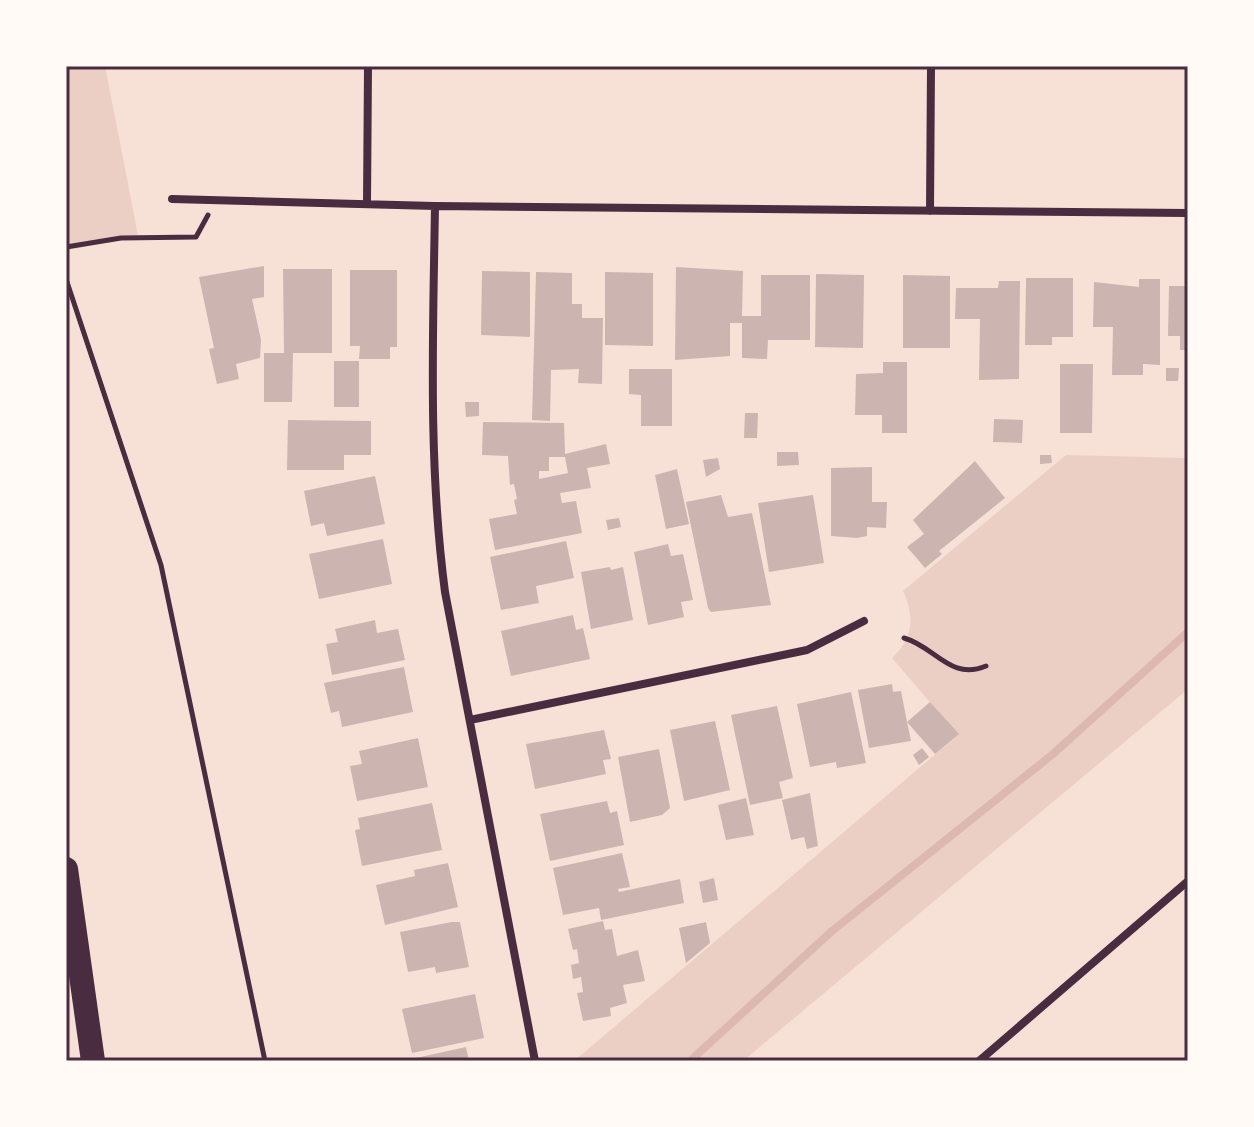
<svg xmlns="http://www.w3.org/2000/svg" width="1254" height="1127" viewBox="0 0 1254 1127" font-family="'Fira Sans Condensed',sans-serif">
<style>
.green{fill:#ebcfc5}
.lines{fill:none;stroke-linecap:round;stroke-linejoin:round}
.stream{stroke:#dcb8b0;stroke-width:8}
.building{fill:#ccb4b1;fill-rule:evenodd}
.path{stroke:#4a2c40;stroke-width:5}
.minor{stroke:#4a2c40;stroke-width:8}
.motorway{stroke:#4a2c40;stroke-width:24}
.neatline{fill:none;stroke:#4a2c40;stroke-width:3}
</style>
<rect width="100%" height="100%" fill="#f7e1d7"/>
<path class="green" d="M66,66H105L138,235L66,251Z
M1066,455L1188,458V689L743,1061H574L958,735L892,658C913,639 915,617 903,591Z"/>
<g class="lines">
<path class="stream" d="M690,1061L832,931L1053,754L1188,632"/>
</g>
<path class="building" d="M264,266V297L252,299L261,340L260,358L236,364L239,379L217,384L209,349L214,348L199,277Z
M676,267L743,271L742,316H761V275H810V340H768L767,359L742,358V323H730V356L675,360Z
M283,269H332V353H293L292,402H264V353H284Z
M350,270H397V347H390V359H359L360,346H350Z
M482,271L530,272V337L481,335Z
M536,272L572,273V304H582V318H603L602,384L578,383L579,369L551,370L550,421L532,420Z
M605,272L653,273V346L605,345Z
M816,274L864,275L863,348L815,347Z
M903,275L950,276V348H903Z
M1026,278H1073V337H1052V345H1025Z
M1139,279H1160V365L1143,364V375H1112L1113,327H1093L1094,282L1139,287Z
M999,281H1020L1019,379L979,380L980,319H955L956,288H998Z
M1169,286H1188V350H1180V336H1168Z
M334,361H359V407H334Z
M883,362H907V433H882V415H855L856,374L883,373Z
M1060,364H1093L1092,433H1060Z
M1166,368H1179L1178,381H1166Z
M629,369H672V426H641V395L629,394Z
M465,402H479V416L466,417Z
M745,413H758L757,438H744Z
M994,419L1023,420L1022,443L993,442Z
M288,420L371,421V455H344V470H287Z
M483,422L564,423L565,454L606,444L610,464L587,468L591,488L560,493L562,503L576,501L582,533L495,550L489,519L517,514L514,500L517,499L514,484L510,485L508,456L482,455ZM549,457H565L568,473L539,479V471H549Z
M777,452H798L799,465L777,466Z
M1040,455H1051L1052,463L1040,464Z
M718,458L720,469L706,477L703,460Z
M975,461L1005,498L939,551L942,554L925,568L907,547L924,534L913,520Z
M872,467V502H887L886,528L867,527V536L857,538L831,536V468Z
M677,469L689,524L666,529L655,475Z
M375,476L385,524L327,536L324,523L311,526L304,491Z
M721,495L728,517L752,513L771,605L711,612L708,608L686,502Z
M813,495L824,563L769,572L758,503Z
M619,518L621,527L608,530L606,520Z
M383,539L392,584L319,599L309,554Z
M566,541L574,578L536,586L539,603L501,610L490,557Z
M668,544L671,556L683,554L693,600L681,602L684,617L648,625L634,552Z
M610,567L611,570L623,567L633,620L591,629L581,572Z
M573,615L576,630L583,628L590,659L511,676L501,631Z
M375,620L377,633L398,629L405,660L332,675L326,644L338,642L335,629Z
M404,667L413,712L342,727L339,711L331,713L324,683Z
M892,684L893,692L901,691L907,722L930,702L959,734L935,754L907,722L911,741L869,748L858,690Z
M851,692L866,763L837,768L836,762L810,767L797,704Z
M777,706L793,778L779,782L783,798L750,805L731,715Z
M715,721L730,790L684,801L670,730Z
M604,730L611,759L603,760L606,774L535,789L526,744Z
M418,738L428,787L357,801L350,766L362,764L359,751Z
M922,748L929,757L919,765L913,755Z
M659,749L670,808L662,815L630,822L618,757Z
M810,793L818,846L807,849L804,837L791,840L782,800Z
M746,798L754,835L726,840L718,805Z
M607,801L610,813L617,811L624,845L550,861L540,814Z
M432,803L442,850L362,866L355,830L360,829L358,818Z
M622,853L630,887L618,889L619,892L680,879L684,903L601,920L599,908L563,915L553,868Z
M448,863L458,907L385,925L376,885L415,876L414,870Z
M714,878L718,900L703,903L699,882Z
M603,921L605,930L612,929L617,956L638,950L645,981L623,985L627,1003L610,1008L611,1016L583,1021L577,993L583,992L581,977L573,979L571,965L579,963L577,949L573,950L568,929Z
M452,922H460L469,967L436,973L435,967L408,972L400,932Z
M706,922L710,943L686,963L679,928Z
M475,994L484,1038L412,1053L402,1009Z
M466,1047L469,1061H407V1060Z"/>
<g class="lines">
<path class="path" d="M66,247L121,238L196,237L208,215
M66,279L161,565L265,1061
M904,638C936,647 950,681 986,666"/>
<path class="minor" d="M172,199L435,206L1188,213
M367,203L368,66
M435,206C433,335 428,464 445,592L535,1061
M930,211L931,66
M470,720L807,650L864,621
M979,1061L1188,881"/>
<path class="motorway" d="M66,869L93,1061"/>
</g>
<rect width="1254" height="1127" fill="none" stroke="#fffaf5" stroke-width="136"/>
<rect x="68" y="68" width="1118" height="991" class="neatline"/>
</svg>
